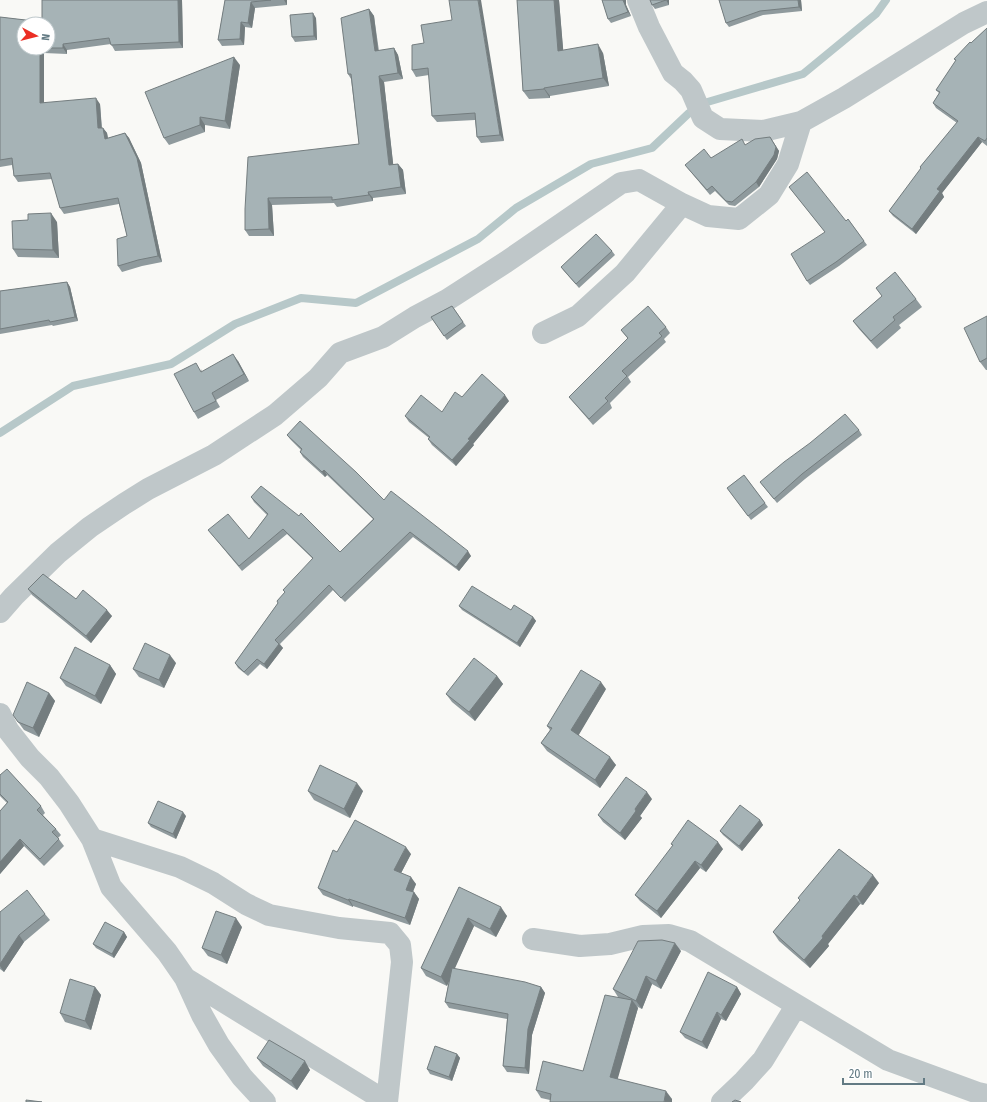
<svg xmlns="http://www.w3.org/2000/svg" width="987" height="1102" viewBox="0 0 987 1102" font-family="'Fira Sans Condensed',sans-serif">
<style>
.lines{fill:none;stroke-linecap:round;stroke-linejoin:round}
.stream{stroke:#b7c8c9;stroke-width:8}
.minor{stroke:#bfc7c9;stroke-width:22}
.wall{fill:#8f9a9d;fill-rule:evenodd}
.shaded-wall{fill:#747d7f}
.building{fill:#a6b3b6;stroke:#747d7f}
</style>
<rect width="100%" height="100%" fill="#f9f9f6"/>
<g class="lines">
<path class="stream" d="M0,433L73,386L171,364L235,324L301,298L356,303L478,239L516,208L591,164L652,148L689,113L704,103L803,74L876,14L886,0"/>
<path class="minor" d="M638,0L649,27L673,73L683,81L691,90L703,118L720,129L763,131L801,122L844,98L964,23L987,12
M543,333L578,316L625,273L682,204
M0,612L14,596L58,553L90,527L124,504L148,489L214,455L275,415L318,378L340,353L383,337L415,317L447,300L506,262L621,183L639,180L682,204L708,216L739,219L769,195L788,164L801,122
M0,714L8,730L30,758L49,777L69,803L92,839L111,887L167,952L185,978L202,1015L219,1045L242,1077L265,1102
M92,839L180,867L213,883L246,904L269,915L339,928L390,933L400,945L402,962L387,1102
M533,939L580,946L610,944L643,936L669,935L690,941L888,1060L978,1093L987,1095
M185,978L387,1102
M722,1102L744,1081L763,1060L796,1006"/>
</g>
<path class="wall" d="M42,0H182L183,48L115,51L111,44L67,50V54L44,53V103L100,104L102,128H103L107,133L108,138L125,133L129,138L141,163L162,262L142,266L122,272L118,266L127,236L119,204L64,214L60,208L52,179L18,182L14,176L12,165L0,167V17L34,21L42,18ZM48,24V48H24Z
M225,0H287V5L255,8L252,28L245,27L244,45L222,46L218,40Z
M517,0H559L563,50L603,53L609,86L550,96V98L529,99L523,91Z
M602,0H626V5L631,16L611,23L608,19Z
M650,0H669V5L655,9L652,5Z
M719,0H801L802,11L763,15L729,27L726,23Z
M369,9L374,16L379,51L394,48L398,55L403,79L384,82L393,164H398L403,170L406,194L373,198V201L337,207L334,203L272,205L274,236H249L245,230V209L359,144L351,79L348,74Z
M316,18L317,40L295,42L292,37Z
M452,20L504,141L481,143L477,137L475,120L437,122L432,116L429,75L416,77L412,70L424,43Z
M987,28V146L982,142L942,193L944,197L916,234L893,216L889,211L921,169L920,167L957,123L936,108L933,103L939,93L936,90L956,61L954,59Z
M240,65L230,129L205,125V132L169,145L164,138Z
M770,137L779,151L777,159L759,187L735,206L729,205L715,191L710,195L685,165L711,158L746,145Z
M789,187L846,221L848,219L867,245L839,266L810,285L807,281L825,232Z
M57,222L59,258L18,257L13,249Z
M612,251L615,255L579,288L564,271L561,267Z
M67,282L70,287L78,321L53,326L52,325L0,334V291Z
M876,288L916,299L922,307L899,325L901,328L877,349L859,329L853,321L882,296Z
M452,306L466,326L447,340L431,317Z
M987,316V370H986L980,362Z
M666,327L670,333L664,339L666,342L628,377L631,382L610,403L612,408L593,425L574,403L569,397L628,339L621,330Z
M238,361L249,381L216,400L220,407L198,419L194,412L201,369L202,372Z
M462,397L509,401L473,444L474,445L456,466L432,445L428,439L429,438L409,422L405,416L442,412Z
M859,430L862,435L805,479L777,503L760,482Z
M287,435L384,500L471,556L459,571L413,537L345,602L333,590L280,644L283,648L267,669L260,664L248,676L238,668L235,663L278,603L277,601L285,593L313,559L287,534L242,571L208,530L249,539L267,515L254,502L251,497L340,552L373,519L327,475L325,477L303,457L300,452L301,450L290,439Z
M744,475L768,507L751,520L727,488Z
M28,589L76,599L112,616L91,643L32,595Z
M459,606L511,610L533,617L536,621L520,647L462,610Z
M176,663L164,688L139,677L133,669Z
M110,665L116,674L101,704L66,686L60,678Z
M497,676L503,684L475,721L452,702L446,694Z
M606,689L578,735L616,765L600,788L547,751L541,743L550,730L547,726Z
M49,693L55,701L39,737L24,730L13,715Z
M0,775L41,806L45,813L43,815L56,829L61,835L58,838L64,846L44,866L24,846L0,874V811L7,803L0,796Z
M308,791H363L350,818L314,800Z
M652,799L640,816L642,818L625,840L603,822L598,815Z
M186,816L176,839L151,827L148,823Z
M760,820L763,825L742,851L723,835L720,831Z
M671,844L723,849L706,872L700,868L661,918L640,901L635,895L673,846Z
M337,852L411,854L401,873L416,884L413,892H414L419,899L410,925L353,906V907L323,895L318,888Z
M879,883L863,905L860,904L828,944L829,946L810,968L779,941L773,932L800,900L798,898Z
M459,887L507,916L496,937L474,926L454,969L541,987L545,993L532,1035L529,1074L507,1072L503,1066L507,1019L449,1008L445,1002L449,980L447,986L426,976L421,968Z
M0,912L45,914L50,920L24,942L4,972L0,969Z
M242,927L227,964L208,956L202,948Z
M124,932L127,937L114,958L96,948L93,944Z
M681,951L661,989L652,984L642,1009L636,1006L638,1008L617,1079L672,1099L550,1100L541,1098L536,1090L583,1071L618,997L613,989Z
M95,987L101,995L91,1030L65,1022L60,1013Z
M737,987L741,994L726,1021L721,1019L707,1049L685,1038L680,1032Z
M457,1054L460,1058L452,1081L430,1074L427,1069Z
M257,1058L310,1070L297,1090L263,1066Z"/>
<path class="shaded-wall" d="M178,0H182L183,48L179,42Z
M284,0H287V5Z
M478,0H481L504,141L500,135Z
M554,0H559L564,59L558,51Z
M623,0H626V5L631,16L628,12Z
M666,0H669V5Z
M798,0H801L802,11L799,7Z
M251,2L255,8L252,28L248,23Z
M369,9L374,16L379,58L375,51Z
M313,13L316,18L317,40L314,36Z
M241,22L245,27L244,45L240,39Z
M63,44L67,50V54L63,48Z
M598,44L603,53L609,86L603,78Z
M40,48L44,53V109L40,103Z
M394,48L398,55L403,79L398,73Z
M234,57L240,65L230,129L225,121Z
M379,76L384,82L394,171L389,165Z
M544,88L550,96V98L544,89Z
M96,98L100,104L102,134L98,128Z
M200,117L205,125V132L200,125Z
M103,128L107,133L109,145L105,139Z
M125,133L129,138L141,163L162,262L158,256Z
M770,137L779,151L777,159L759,187L756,182Z
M978,137L982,142L942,193L944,197L916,234L912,229L937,189Z
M398,164L403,170L406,194L401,187Z
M368,192L373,198V201L369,195Z
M268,198L272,205L274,236L269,229Z
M51,213L57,222L59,258L53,250Z
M67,282L70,287L78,321L75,317Z
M233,354L238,361L249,381L244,374Z
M505,395L509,401L473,444L474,445L456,466L452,460L468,439Z
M324,470L327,475L325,477L322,472Z
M468,551L471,556L459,571L456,567Z
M107,610L112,616L91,643L86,636Z
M533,617L536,621L520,647L517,643Z
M279,644L283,648L267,669L264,664Z
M170,655L176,663L164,688L159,680Z
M110,665L116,674L101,704L95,696Z
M497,676L503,684L475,721L469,712Z
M601,682L606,689L577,738L571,730Z
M49,693L55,701L39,737L33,728Z
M610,757L616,765L600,788L595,780Z
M357,783L363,791L350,818L344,809Z
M647,792L652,799L640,816L642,818L625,840L620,833L635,809Z
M183,812L186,816L176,839L173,834Z
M760,820L763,825L742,851L739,846Z
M20,839L24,846L0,874V862Z
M718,842L723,849L706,872L701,865Z
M406,847L411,854L399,877L394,870Z
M695,861L700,868L661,918L657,911Z
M873,875L879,883L863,905L857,897Z
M411,877L416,884L411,896L406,890Z
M414,892L419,899L410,925L405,918Z
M854,895L860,904L828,944L829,946L810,968L804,960L822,936Z
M349,899L353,906V907L348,900Z
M501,907L507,916L496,937L490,929Z
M236,918L242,927L227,964L221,955Z
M468,918L474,926L447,986L441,977Z
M124,932L127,937L114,958L112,954Z
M19,935L24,942L4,972L0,966V964Z
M675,943L681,951L661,989L656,981Z
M646,976L652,984L642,1009L636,1001Z
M95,987L101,995L91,1030L85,1021Z
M541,987L545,993L532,1035L529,1074L525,1068L528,1029Z
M737,987L741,994L726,1021L721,1015Z
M632,1000L638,1008L616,1085L610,1077Z
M717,1012L721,1019L707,1049L702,1042Z
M457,1054L460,1058L452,1081L449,1077Z
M305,1061L310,1070L297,1090L291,1081Z
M666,1091L672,1099V1102H664Z"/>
<path class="building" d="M42,0H178L179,42L111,45L109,38L63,44V48H48V24H24V48H40V103L96,98L98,128H103L105,139L125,133L137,158L158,256L138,260L118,266L117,239L127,236L118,198L60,208L50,173L14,176L12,158L0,160V17L34,21V18H42Z
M225,0H271L251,2L248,23L241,22L240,39L218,40Z
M449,0H478L500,135L477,137L475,113L432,116L428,68L412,70V45L424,43L421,25L452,20Z
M517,0H554L558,51L598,44L603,78L544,88V89L523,91Z
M602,0H623L628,12L608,19Z
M650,0H666L652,5Z
M719,0H798L799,7L760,11L726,23Z
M369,9L375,51L394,48L398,73L379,76L389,165L398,164L401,187L368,192L369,195L332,200V197L268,198L269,229L245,230V209L248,157L359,144L351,74H348L341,18Z
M313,13L314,36L292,37L290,15Z
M987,28V138L985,141L978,137L937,189L940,191L912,229L889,211L921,168L920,167L958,121L933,103L940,92L936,90L956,60L954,59L970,42L971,43Z
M234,57L225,121L200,117V125L164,138L145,92Z
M770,137L776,147L774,155L756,182L732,202L726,201L712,186L707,190L685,165L704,149L711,158L742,139L745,145L755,139Z
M807,172L846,221L848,219L864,241L836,262L807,281L791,254L825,232L789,187Z
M51,213L53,250L13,249L12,221L28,220V214Z
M596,234L612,251L576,284L561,267Z
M895,272L916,299L893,317L895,320L871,341L853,321L882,296L876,288Z
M67,282L75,317L50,322L49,320L0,329V291Z
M452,306L463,322L444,336L431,317Z
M648,306L666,327L659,333L662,336L622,371L627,376L605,398L608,401L589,419L569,397L628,338L621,330Z
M987,316V358L980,362L964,328Z
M233,354L244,374L212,393L216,401L194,412L174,374L196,363L201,372Z
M482,374L505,395L468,439L470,440L452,460L428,439L430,437L405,416L421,395L442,412L455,392L462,397Z
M845,414L859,430L802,474L774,499L760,482L784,462L810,443Z
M300,421L356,472L384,500L391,491L468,551L456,567L410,532L341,598L329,585L275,640L279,644L264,664L257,659L244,672L235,663L278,603L277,601L285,592L283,590L313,558L283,529L239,566L208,530L228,514L249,539L268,514L251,497L261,486L299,516L301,513L340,552L374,519L324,470L322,472L300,452L302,449L287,435Z
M744,475L765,503L748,516L727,488Z
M43,574L76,599L83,590L107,610L86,636L28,589Z
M472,586L511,610L514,605L533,617L517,643L459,606Z
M145,643L170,655L159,680L133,669Z
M75,647L110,665L95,696L60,678Z
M474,658L497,676L469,712L446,694Z
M581,670L601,682L571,730L610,757L595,780L541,743L552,728L547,726Z
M27,682L49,693L33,728L18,722L13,715Z
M320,765L357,783L344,809L308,791Z
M7,769L41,806L37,810L56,829L52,832L59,839L40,859L20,839L0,862V811L8,802L0,794V775Z
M626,777L647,792L635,809L636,811L620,833L598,815Z
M158,801L183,812L173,834L148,823Z
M740,805L760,820L739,846L720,831Z
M355,820L406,847L394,870L411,877L406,890L414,892L405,918L349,899L348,900L318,888L333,850L337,852Z
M688,820L718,842L701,865L695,861L657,911L635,895L673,845L671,844Z
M839,849L873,875L857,897L854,895L822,936L823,938L804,960L773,932L800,900L798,898Z
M459,887L501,907L490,929L468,918L441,977L421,968Z
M27,890L45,914L19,935L0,964V912Z
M216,911L236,918L221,955L202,948Z
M105,922L124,932L112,954L93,944Z
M662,940L675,943L656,981L646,976L636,1001L613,989L638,941Z
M452,968L525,982L541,987L528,1029L525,1068L503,1066L508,1014L445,1002Z
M708,972L737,987L721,1015L717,1012L702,1042L680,1032Z
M70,979L95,987L85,1021L60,1013Z
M605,995L632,1000L610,1077L666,1091L664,1102H550L551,1094L536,1090L543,1061L583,1071Z
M269,1040L305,1061L291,1081L257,1058Z
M435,1046L457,1054L449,1077L427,1069Z
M26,1100L42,1102H26Z
M735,1100L741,1102H732Z"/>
<g transform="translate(36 36) rotate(97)"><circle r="19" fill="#ffffff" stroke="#c0cacd"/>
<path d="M0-3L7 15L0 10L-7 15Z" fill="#eb2e24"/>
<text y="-6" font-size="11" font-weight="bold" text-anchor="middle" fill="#627a83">N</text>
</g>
<path d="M843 1078v6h81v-6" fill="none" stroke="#627a83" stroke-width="2"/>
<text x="849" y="1078" font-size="12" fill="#627a83" stroke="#ffffff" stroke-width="3" paint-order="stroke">20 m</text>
</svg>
